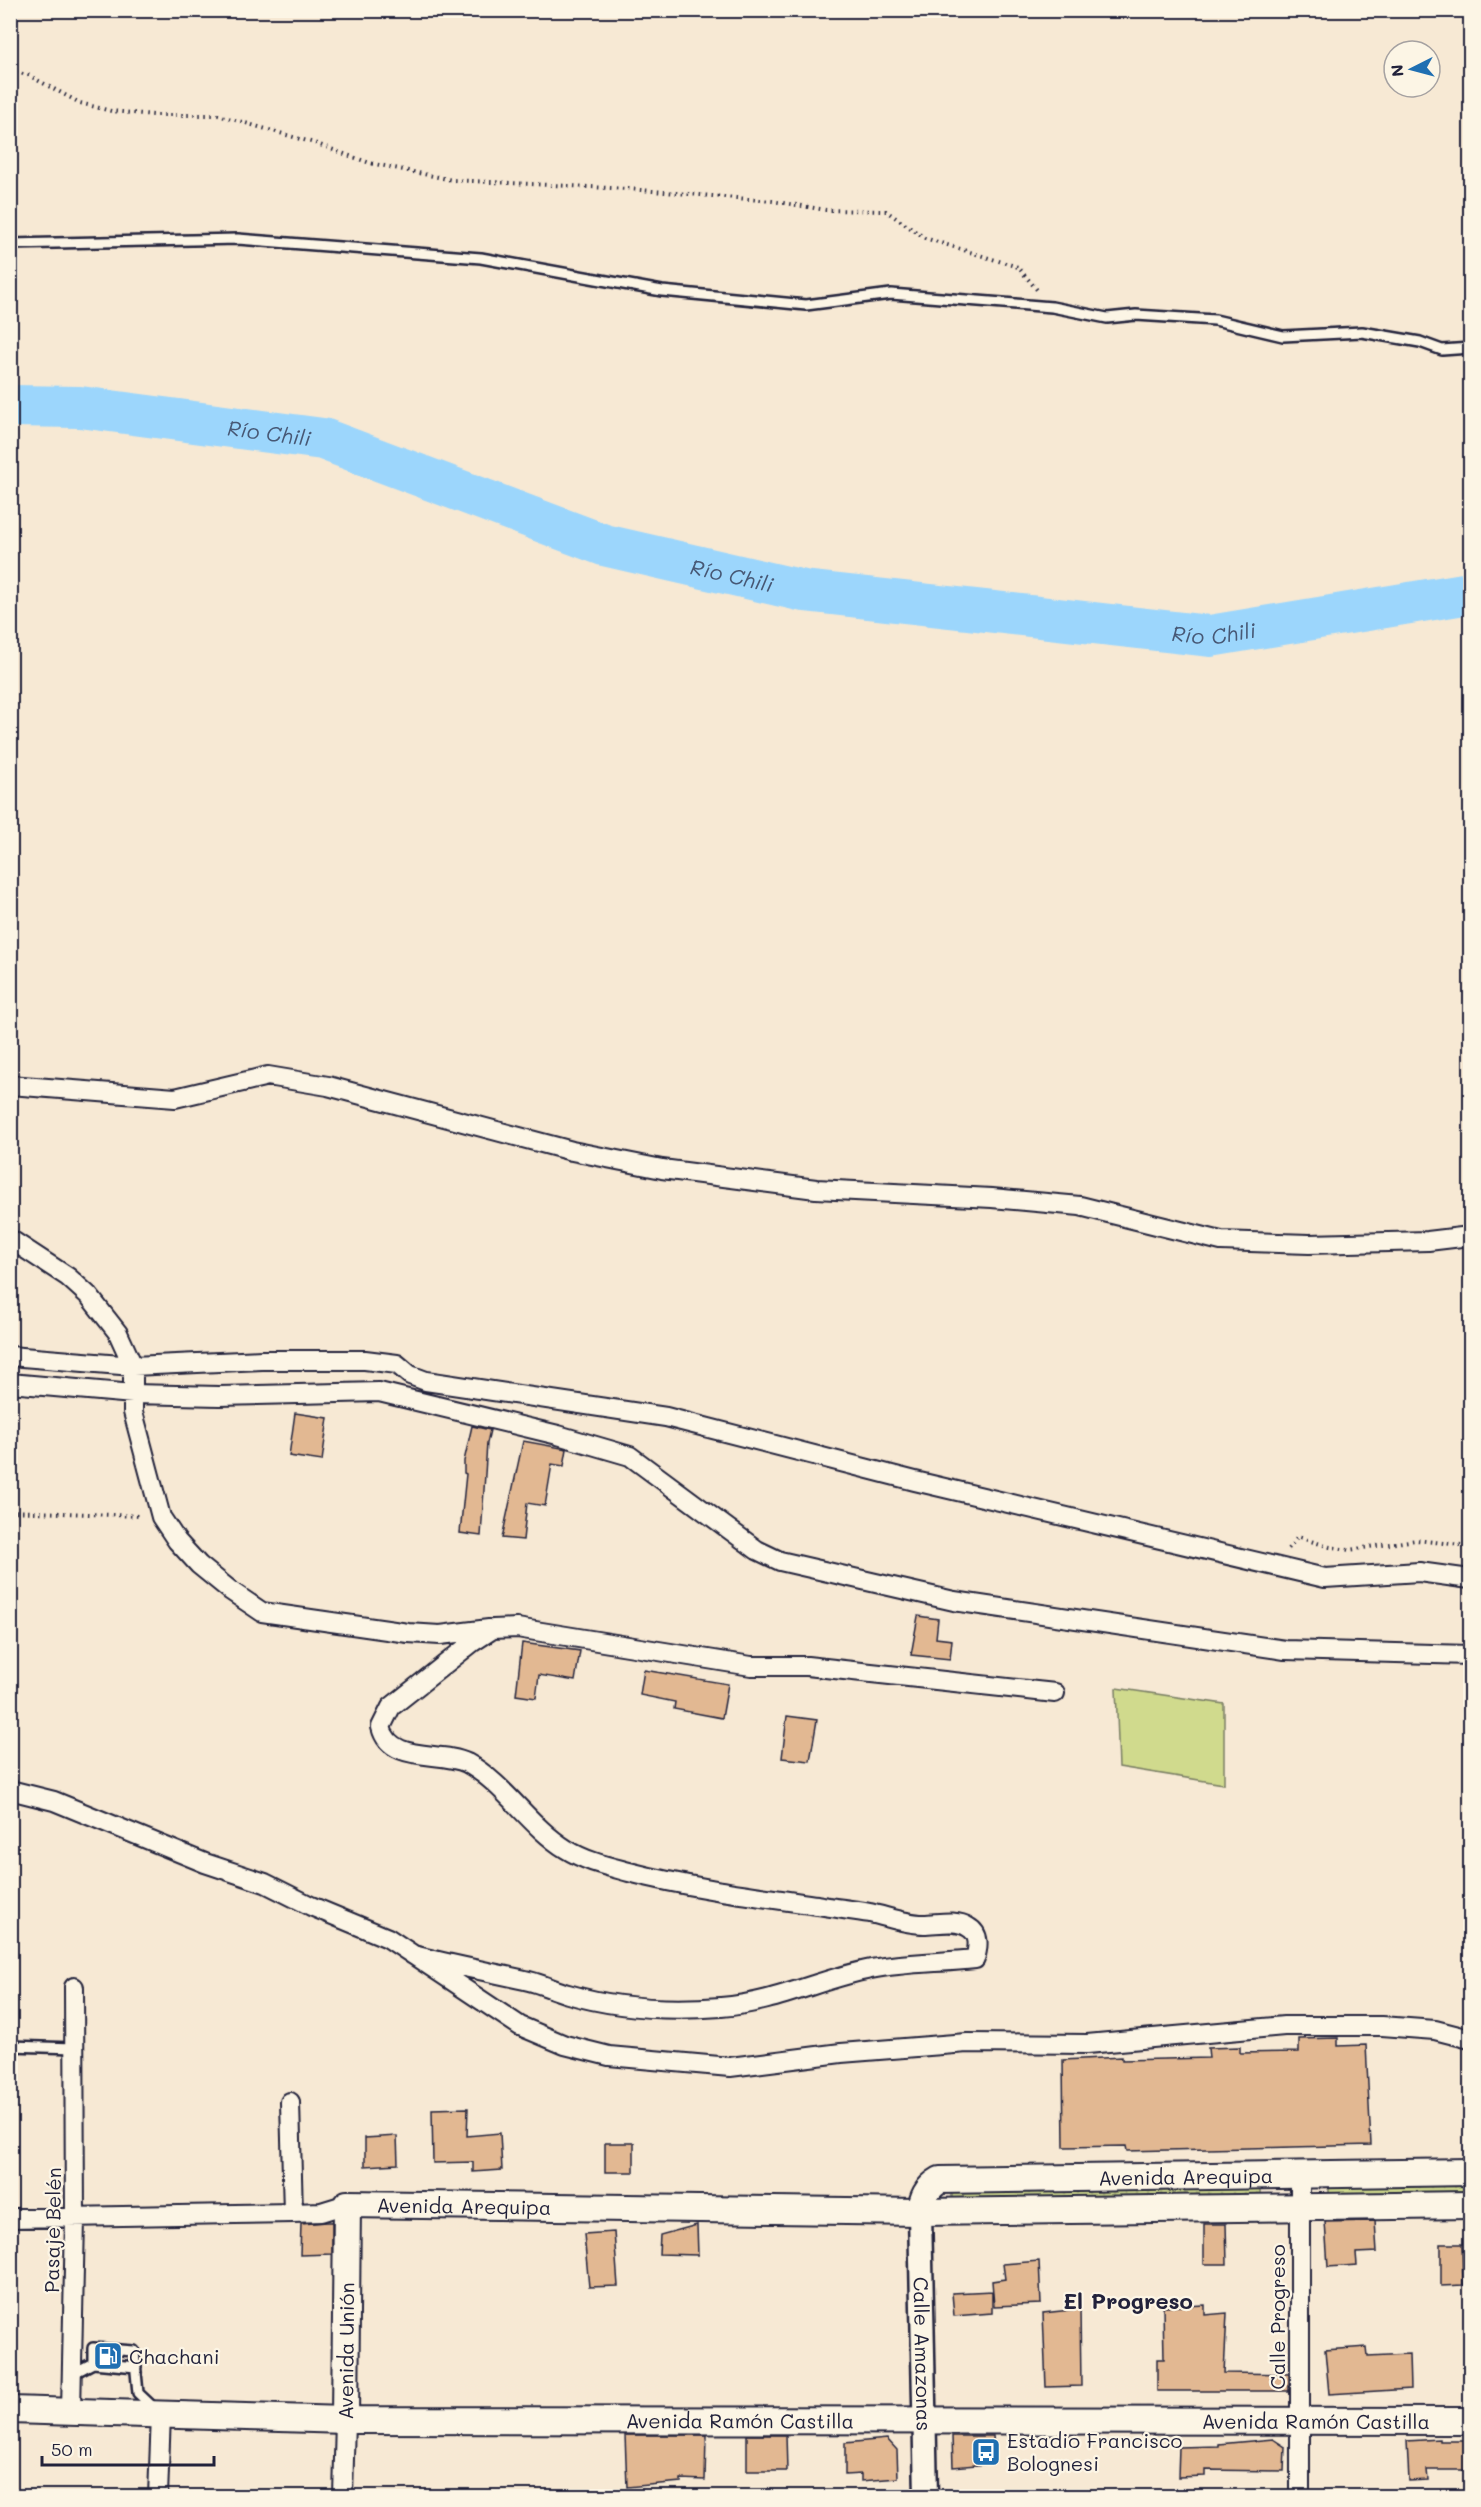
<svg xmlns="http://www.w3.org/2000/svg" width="1481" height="2507" viewBox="0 0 1481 2507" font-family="Mali,sans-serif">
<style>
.green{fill:url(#green-dots);stroke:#797e64;stroke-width:1.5}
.pitch{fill:#d0da8d;stroke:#797e64;stroke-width:1.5}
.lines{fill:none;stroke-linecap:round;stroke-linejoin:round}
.river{stroke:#9cd6fc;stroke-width:42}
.building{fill:#e2b892;stroke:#22223b;stroke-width:1.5}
.service-casing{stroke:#22223b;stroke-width:14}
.minor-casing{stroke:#22223b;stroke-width:22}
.tertiary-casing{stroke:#22223b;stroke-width:27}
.secondary-casing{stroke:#22223b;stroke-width:30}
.path{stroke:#22223b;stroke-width:4;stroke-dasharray:1.5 4.5;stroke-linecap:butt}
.service{stroke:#fcf5e5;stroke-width:9}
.minor{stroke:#fcf5e5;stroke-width:18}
.tertiary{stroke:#fcf5e5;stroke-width:22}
.secondary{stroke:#fcf5e5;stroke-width:26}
.labels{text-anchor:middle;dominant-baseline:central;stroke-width:4.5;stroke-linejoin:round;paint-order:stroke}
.street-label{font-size:20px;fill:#22223b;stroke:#fcf5e5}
.poi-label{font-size:20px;fill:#22223b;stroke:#fcf5e5;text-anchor:start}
.water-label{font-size:21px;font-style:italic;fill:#475875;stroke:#fcf5e5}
.quarter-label{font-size:22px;font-weight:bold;fill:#22223b;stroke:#fcf5e5}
</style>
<defs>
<pattern id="green-dots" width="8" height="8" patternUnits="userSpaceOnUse" patternTransform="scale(1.5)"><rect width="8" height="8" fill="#d0da8d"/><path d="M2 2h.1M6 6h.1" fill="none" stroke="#b2bb7b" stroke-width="1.8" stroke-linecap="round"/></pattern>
</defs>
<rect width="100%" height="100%" fill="#f7e9d4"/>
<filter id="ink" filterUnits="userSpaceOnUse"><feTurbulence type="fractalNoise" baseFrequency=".0167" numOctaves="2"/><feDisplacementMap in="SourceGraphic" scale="12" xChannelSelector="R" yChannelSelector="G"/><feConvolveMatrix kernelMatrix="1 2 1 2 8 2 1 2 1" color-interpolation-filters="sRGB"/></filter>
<g filter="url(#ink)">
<path class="green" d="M1470,2183V2196L1329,2198V2186Z
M1260,2185V2197L952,2202V2190Z"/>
<path class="pitch" d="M1116,1688L1224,1704V1784L1119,1767Z"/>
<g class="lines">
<path class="river" id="s1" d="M10,406L80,407L323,439L604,545L804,591L1210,636L1470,593"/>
</g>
<path class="building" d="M295,1413L328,1418L322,1461L289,1456Z
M472,1426L490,1430L487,1443L481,1536L460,1533L466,1474L464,1473V1461Z
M523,1441L567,1449L564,1466L552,1464L545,1506L527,1503L523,1540L502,1538Z
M918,1616L938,1619L936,1638L952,1640L950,1659L911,1655Z
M522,1643L580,1651L575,1681L539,1675L536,1698L516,1695Z
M644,1670L728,1684L722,1718L674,1709L675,1702L640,1695Z
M787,1716L817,1720L810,1761L782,1758Z
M1338,2038V2046L1366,2045L1371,2145L1127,2151L1126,2146L1064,2147L1063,2060L1122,2057V2060L1209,2058L1208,2048L1240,2047V2053L1299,2052V2039Z
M468,2108L467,2136L500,2133L502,2170L473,2172V2162L433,2163L432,2109Z
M397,2136L398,2164L365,2166V2138Z
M605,2143H634V2172H605Z
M1375,2221L1377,2252L1356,2253L1357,2265L1328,2267L1325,2222Z
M327,2222H332V2254L300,2255L301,2224Z
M1204,2224H1226L1227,2264H1204Z
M697,2225L698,2255L659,2254L660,2235Z
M614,2232L618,2286L589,2287L584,2234Z
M1441,2244H1462L1463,2285L1441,2286Z
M1039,2261L1041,2304L994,2306L992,2281L1005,2279L1003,2264Z
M992,2291V2313L954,2316L952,2293Z
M1205,2305V2315L1227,2313L1224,2373L1289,2374V2391H1157V2359H1164L1163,2307Z
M1080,2309L1081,2386L1046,2387L1043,2313Z
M1367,2347L1368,2356L1409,2354L1410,2389L1329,2394L1325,2350Z
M625,2435H706L705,2480L681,2479V2482L627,2487Z
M747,2435H786L787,2471H747Z
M952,2436H993L994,2450L987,2451L988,2464L953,2467Z
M887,2439L897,2450L898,2478L861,2481V2474L845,2475V2443Z
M1273,2439L1285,2447L1284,2471L1205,2470V2476L1178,2477L1179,2447L1219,2446V2444Z
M1440,2439V2441H1470V2470H1427L1428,2480L1409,2481L1407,2441Z"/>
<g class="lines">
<g class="service-casing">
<path id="service" d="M10,244L238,239L481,258L662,291L806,305L891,294L1052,307L1107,318L1136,315L1215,320L1283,336L1362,332L1420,342L1442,350L1470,348
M10,2046L75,2048
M93,2363L136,2367
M72,2374L93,2363V2348L134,2351L138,2393L155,2409"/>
</g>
<g class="minor-casing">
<path id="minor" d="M10,1085L175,1098L268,1076L328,1086L572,1151L662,1169L816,1189L992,1198L1080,1206L1221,1241L1309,1244L1428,1241L1470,1236
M10,1239L68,1277L89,1296L118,1333L133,1366V1412L161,1517L177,1541L199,1565L231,1591L262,1612L408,1633L440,1635L489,1629
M10,1356L133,1366L262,1360H365L397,1364L410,1375L426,1381L666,1417L915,1481L1325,1578L1419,1572L1470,1579
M10,1383L133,1394L219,1396L379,1392L558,1435L630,1456L757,1550L780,1561L954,1601L1285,1650L1470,1655
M10,1790L54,1801L205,1863L265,1883L311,1906L388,1938L520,2026L565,2045L609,2056L730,2067L841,2053L967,2043L1087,2044L1284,2026H1382L1435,2030L1470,2039
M413,1955C452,1965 490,1972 529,1981C542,1984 554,1990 568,1994C616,2008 671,2011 721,2007C776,2003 819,1979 871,1969C905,1962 940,1963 975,1959C978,1948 981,1934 968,1927C956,1919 937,1924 924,1924C906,1924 888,1917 870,1913C853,1910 834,1908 817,1905C754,1896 691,1888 629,1872C607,1866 585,1861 566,1849C529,1826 505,1784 467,1763C440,1750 390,1764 381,1727L391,1707L473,1642L493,1629L517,1628L751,1666H807L1055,1693
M290,2102L293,2213
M1300,2174V2496
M10,2218L293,2213L321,2212L347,2204
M71,2412L75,2219L74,1987
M158,2496L161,2414
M343,2496L345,2420"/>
</g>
<g class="tertiary-casing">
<g id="tertiary">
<path id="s2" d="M920,2212L926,2496"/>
</g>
</g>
<g class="secondary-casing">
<g id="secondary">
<path id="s3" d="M920,2212C923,2198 926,2188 940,2180L1470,2172"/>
<path id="s4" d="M10,2410L345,2420L1470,2421"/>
<path id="s5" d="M345,2420L347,2204L920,2212L1470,2205"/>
</g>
</g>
<path class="path" d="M10,71L28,75L80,103L111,111L154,115H218L314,143L370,163L452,180L629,189L772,201L826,210L886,211L925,238L1018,267L1038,291
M10,1511L140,1516
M1288,1549L1298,1537L1330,1547L1349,1550L1416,1540L1470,1546"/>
<use href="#service" class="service"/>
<use href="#minor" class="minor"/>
<use href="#tertiary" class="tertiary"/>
<use href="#secondary" class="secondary"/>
</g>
</g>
<defs>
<g id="fuel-square" transform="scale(1.5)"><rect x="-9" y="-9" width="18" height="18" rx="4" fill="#1f6fb2" stroke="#fcf5e5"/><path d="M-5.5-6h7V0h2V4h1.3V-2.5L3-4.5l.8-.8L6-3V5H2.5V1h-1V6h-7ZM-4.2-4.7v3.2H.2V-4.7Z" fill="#fff"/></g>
<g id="bus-square" transform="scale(1.5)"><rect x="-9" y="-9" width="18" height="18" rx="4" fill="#1f6fb2" stroke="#fcf5e5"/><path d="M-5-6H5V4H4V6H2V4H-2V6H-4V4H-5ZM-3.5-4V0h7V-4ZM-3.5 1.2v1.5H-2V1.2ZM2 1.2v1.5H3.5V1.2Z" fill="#fff"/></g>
</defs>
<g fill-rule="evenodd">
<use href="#fuel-square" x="108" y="2356"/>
<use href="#bus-square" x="986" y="2452"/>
</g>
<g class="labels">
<g class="street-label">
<text stroke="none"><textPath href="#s3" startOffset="285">Avenida Arequipa</textPath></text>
<text stroke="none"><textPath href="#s5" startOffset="333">Avenida Arequipa</textPath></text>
<text transform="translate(52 2230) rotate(-89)">Pasaje Belén</text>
<text transform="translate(1277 2317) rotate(-90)">Calle Progreso</text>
<text stroke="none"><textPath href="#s5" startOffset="69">Avenida Unión</textPath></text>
<text stroke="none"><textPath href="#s2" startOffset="142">Calle Amazonas</textPath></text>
<text stroke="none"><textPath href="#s4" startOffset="730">Avenida Ramón Castilla</textPath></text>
<text stroke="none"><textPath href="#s4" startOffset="1306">Avenida Ramón Castilla</textPath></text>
</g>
<g class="poi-label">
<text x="129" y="2356">Chachani</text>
<text x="1007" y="2440">Estadio Francisco<tspan x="1007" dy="23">Bolognesi</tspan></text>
</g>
<g class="water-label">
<text stroke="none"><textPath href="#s1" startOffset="261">Río Chili</textPath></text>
<text stroke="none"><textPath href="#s1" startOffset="747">Río Chili</textPath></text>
<text stroke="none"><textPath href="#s1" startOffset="1233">Río Chili</textPath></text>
</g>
<g class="quarter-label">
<text x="1128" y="2300">El Progreso</text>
</g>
</g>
<rect width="1481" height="2507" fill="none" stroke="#fcf5e5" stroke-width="36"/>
<rect x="18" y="18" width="1445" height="2471" fill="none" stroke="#22223b" stroke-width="2" filter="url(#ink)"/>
<g transform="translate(1412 69) rotate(264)"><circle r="28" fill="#fcf5e5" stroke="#a5a1a1" stroke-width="1.5"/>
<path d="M0-4.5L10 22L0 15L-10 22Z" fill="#1f6fb2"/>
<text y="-9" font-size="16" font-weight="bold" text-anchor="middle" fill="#22223b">N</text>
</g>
<path d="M42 2456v9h172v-9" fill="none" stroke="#22223b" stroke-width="3"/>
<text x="51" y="2456" font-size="18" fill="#22223b" stroke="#fcf5e5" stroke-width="4.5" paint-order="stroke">50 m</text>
</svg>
